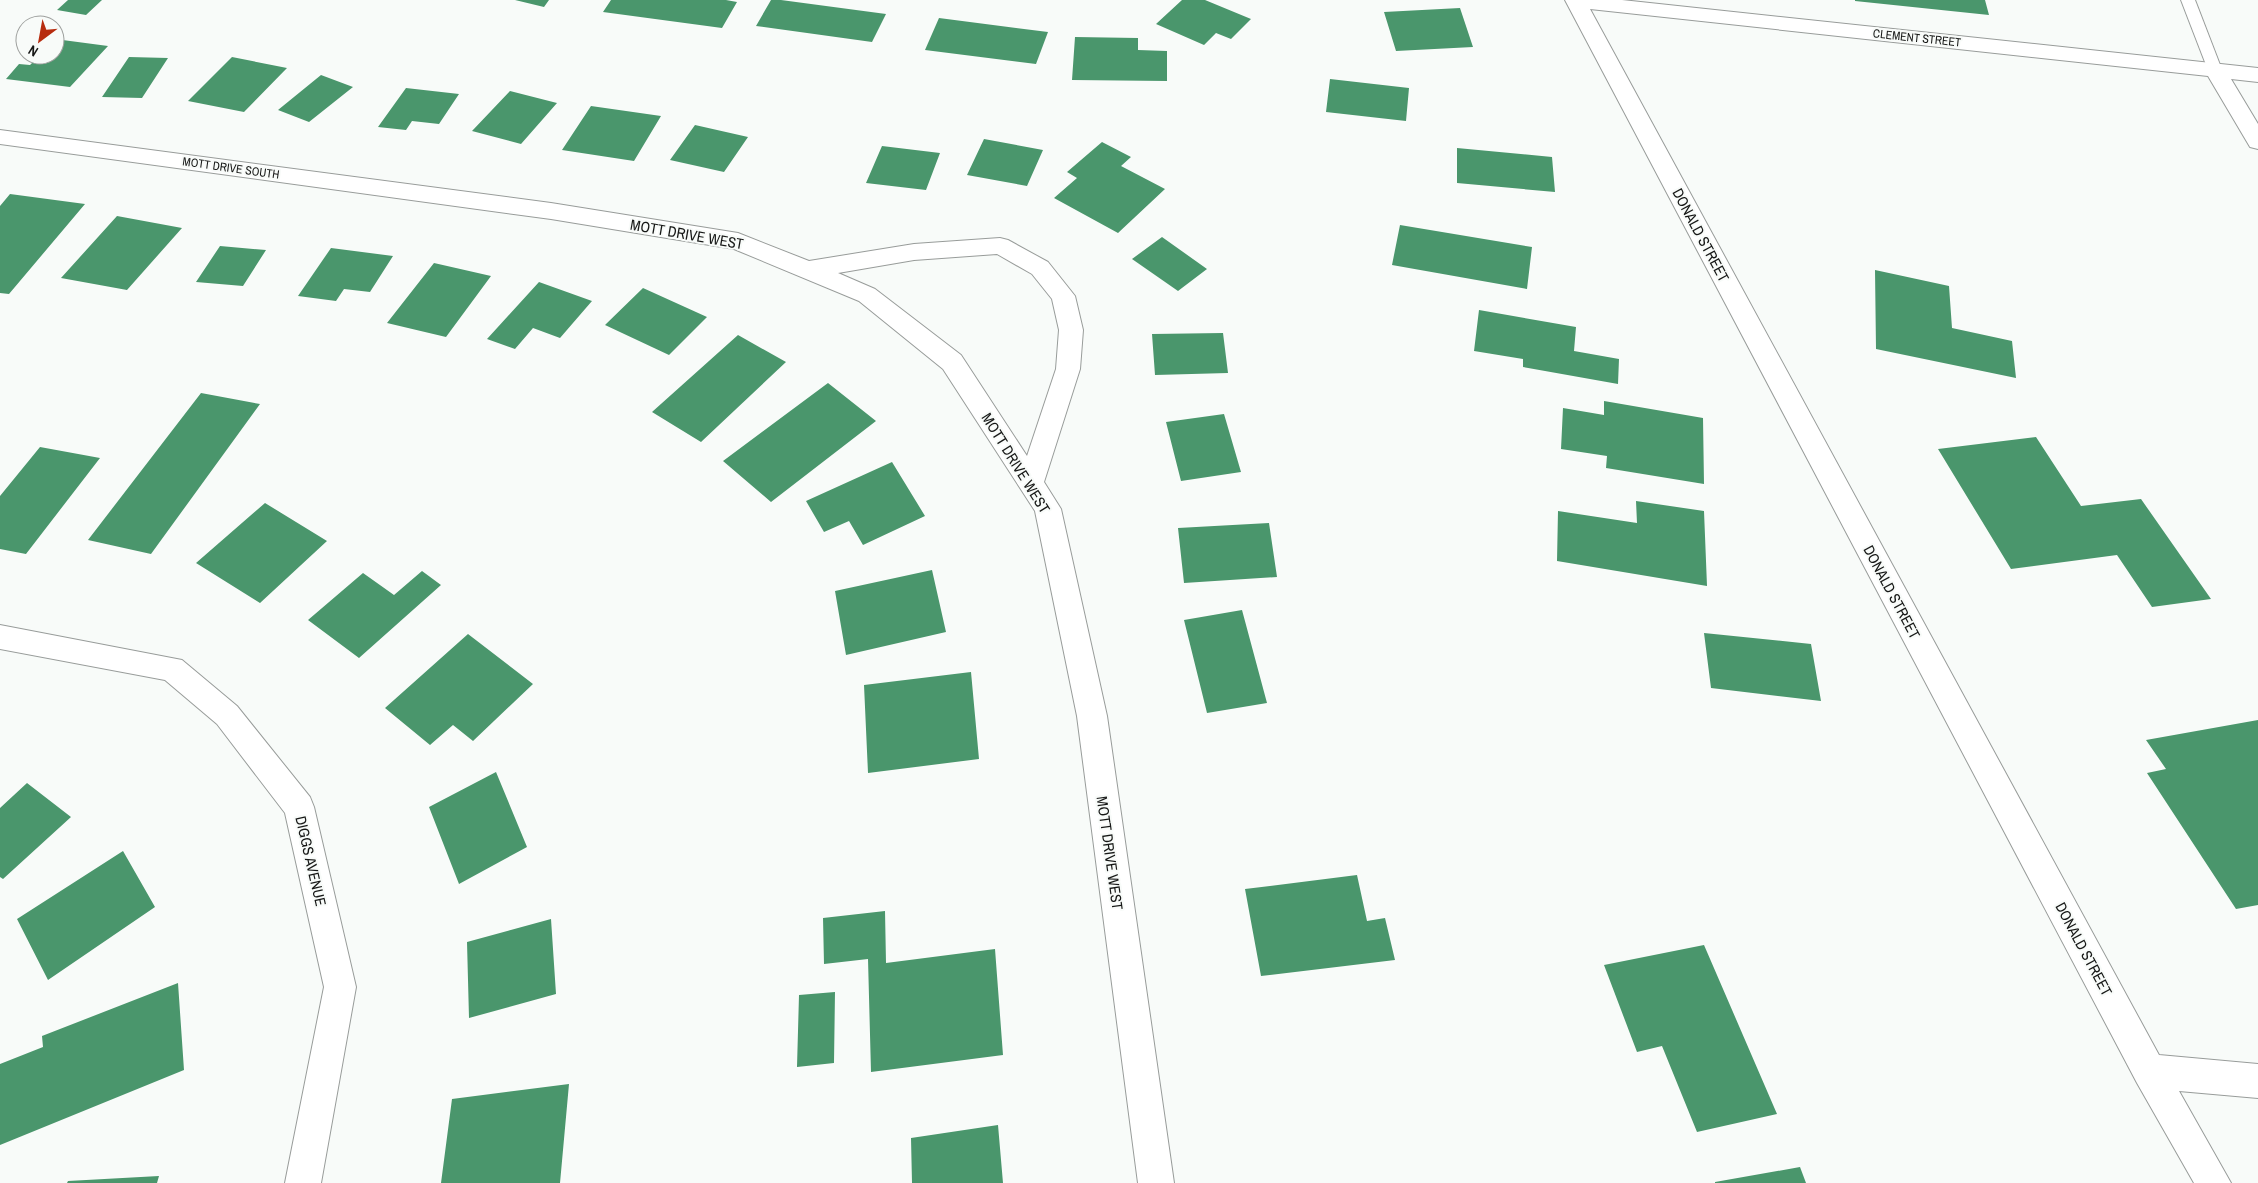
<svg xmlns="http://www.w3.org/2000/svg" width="2258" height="1183" viewBox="0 0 2258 1183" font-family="'Archivo Narrow',sans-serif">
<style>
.building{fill:#4a966c}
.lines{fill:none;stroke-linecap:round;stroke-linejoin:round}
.lane-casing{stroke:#989c9a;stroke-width:2}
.street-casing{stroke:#989c9a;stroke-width:2}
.lane{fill:#fff;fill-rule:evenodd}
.street{fill:#fff;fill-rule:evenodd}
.labels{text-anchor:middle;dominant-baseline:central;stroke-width:4;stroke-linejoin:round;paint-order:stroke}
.far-street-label{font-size:12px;fill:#161716;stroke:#f8fbf9}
.street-label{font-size:15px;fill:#161716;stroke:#f8fbf9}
</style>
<rect width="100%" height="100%" fill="#f8fbf9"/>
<path class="building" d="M68,0H102L86,15L57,10Z
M515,0H549L544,7Z
M611,0H726L737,2L722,28L603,12Z
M771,0H781L886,14L872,42L756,26Z
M1182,0H1205L1251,19L1231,39L1216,33L1204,45L1156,24Z
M1855,0H1985L1989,15L1855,1Z
M1460,8L1473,47L1396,51L1384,12Z
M939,18L1048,32L1036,64L925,50Z
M1075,37L1138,38V50L1167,51V81L1072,80Z
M55,39L108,46L70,87L6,79L19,64L30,65L40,55H55Z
M129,57L168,58L142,98L102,97Z
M232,57L287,68L244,112L188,101Z
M321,75L353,87L309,122L278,110Z
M1330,79L1409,88L1406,121L1326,112Z
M406,88L459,94L439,124L412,121L406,130L378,127Z
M510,91L557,103L521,144L472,131Z
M591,106L661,116L634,161L562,150Z
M695,125L748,137L724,172L670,160Z
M984,139L1043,150L1027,186L967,175Z
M1102,142L1131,157L1121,166L1165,189L1118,233L1054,198L1077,178L1067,172Z
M882,146L940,153L926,190L866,183Z
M1457,148L1552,157L1555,192L1457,183Z
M10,194L85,204L9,294L0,293V206Z
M117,216L182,228L127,290L61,278Z
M1400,225L1532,247L1527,289L1392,265Z
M1162,237L1207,269L1178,291L1132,259Z
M220,246L266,250L243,286L196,282Z
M331,248L393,256L370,292L344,289L336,301L298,296Z
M434,263L491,276L446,337L387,323Z
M1875,270L1949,286L1952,328L2012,341L2016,378L1876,349Z
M539,282L592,301L560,338L533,328L515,349L487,339Z
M643,288L707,317L669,355L605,325Z
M1479,310L1576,327L1574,351L1619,359L1618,384L1523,367V359L1474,351Z
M1223,333L1228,373L1155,375L1152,334Z
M738,335L786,362L701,442L652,412Z
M828,383L876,421L771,502L723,461Z
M201,393L260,404L151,554L88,540Z
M1604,401L1703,418L1704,484L1606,468L1607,456L1561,449L1563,408L1604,415Z
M1224,414L1241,472L1181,481L1166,422Z
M2036,437L2081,506L2141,499L2211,599L2152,607L2117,555L2011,569L1938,449Z
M40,447L100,458L26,554L0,549V496Z
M892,462L925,516L863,545L849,521L824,532L806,501Z
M1636,501L1704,511L1707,586L1557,561L1558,511L1637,523Z
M265,503L327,541L260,603L196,563Z
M1269,523L1277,577L1184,583L1178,528Z
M932,570L946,632L846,655L835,591Z
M422,571L441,585L359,658L308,620L363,573L394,595Z
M1242,610L1267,703L1207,713L1184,620Z
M1704,633L1811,644L1821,701L1711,688Z
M468,634L533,684L473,741L453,725L430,745L385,708Z
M971,672L979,759L868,773L864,685Z
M2258,720V905L2236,909L2147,773L2166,769L2146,740Z
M496,772L527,847L459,884L429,807Z
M27,783L71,817L3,879L0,877V808Z
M123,851L155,907L48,980L17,919Z
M1357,875L1367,921L1385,918L1395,960L1261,976L1245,889Z
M885,911L886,963L995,949L1003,1055L871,1072L868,959L824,964L823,918Z
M551,919L556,994L469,1018L467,942Z
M1704,945L1777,1114L1697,1132L1662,1046L1637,1052L1604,965Z
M178,983L184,1070L0,1145V1064L43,1047L42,1036Z
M835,992L834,1063L797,1067L799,995Z
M569,1084L560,1183H441L452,1099Z
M998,1125L1003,1183H912L911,1138Z
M1800,1167L1806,1183H1715V1182Z
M159,1176L157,1183H67L68,1181Z"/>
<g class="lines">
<g class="lane-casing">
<path id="lane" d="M2181,0H2195L2222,70L2220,73L2215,75L2208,70Z"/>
</g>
<g class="street-casing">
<path id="street" d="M1565,0H1622L2258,68V82L2231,79L2258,124V149L2250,147L2208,76L1590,9L2159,1055L2258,1064V1098L2179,1091L2231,1183H2194L2137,1083Z
M0,130L551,203L738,233L809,261L914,244L1000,238L1008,240L1048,262L1075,296L1083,330L1080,369L1044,482L1061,509L1107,716L1174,1183H1138L1077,716L1035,511L943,369L859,301L734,249L551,219L0,144ZM997,254L1032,274L1052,299L1059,330L1056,369L1027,456L961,355L875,289L838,273L914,260Z
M0,625L182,660L237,706L310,797L314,807L356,987L321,1183H285L324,987L285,813L217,724L165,680L0,649Z"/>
</g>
<use href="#lane" class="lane"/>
<use href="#street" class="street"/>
</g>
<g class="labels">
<g class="far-street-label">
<text transform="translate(1917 38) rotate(6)">CLEMENT STREET</text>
<text transform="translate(231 168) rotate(8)">MOTT DRIVE SOUTH</text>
</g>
<g class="street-label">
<text transform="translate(687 234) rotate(10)">MOTT DRIVE WEST</text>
<text transform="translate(1701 235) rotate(62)">DONALD STREET</text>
<text transform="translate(1016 463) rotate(58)">MOTT DRIVE WEST</text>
<text transform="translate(1892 592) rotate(62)">DONALD STREET</text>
<text transform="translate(1110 853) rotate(82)">MOTT DRIVE WEST</text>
<text transform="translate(311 861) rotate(77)">DIGGS AVENUE</text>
<text transform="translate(2084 949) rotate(62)">DONALD STREET</text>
</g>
</g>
<g transform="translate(40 40) rotate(212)"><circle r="24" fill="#f8fbf9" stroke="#9ea09e"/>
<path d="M0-4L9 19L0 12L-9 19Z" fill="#b72c0f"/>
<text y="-8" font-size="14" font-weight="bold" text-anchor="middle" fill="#161716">N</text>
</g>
</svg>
